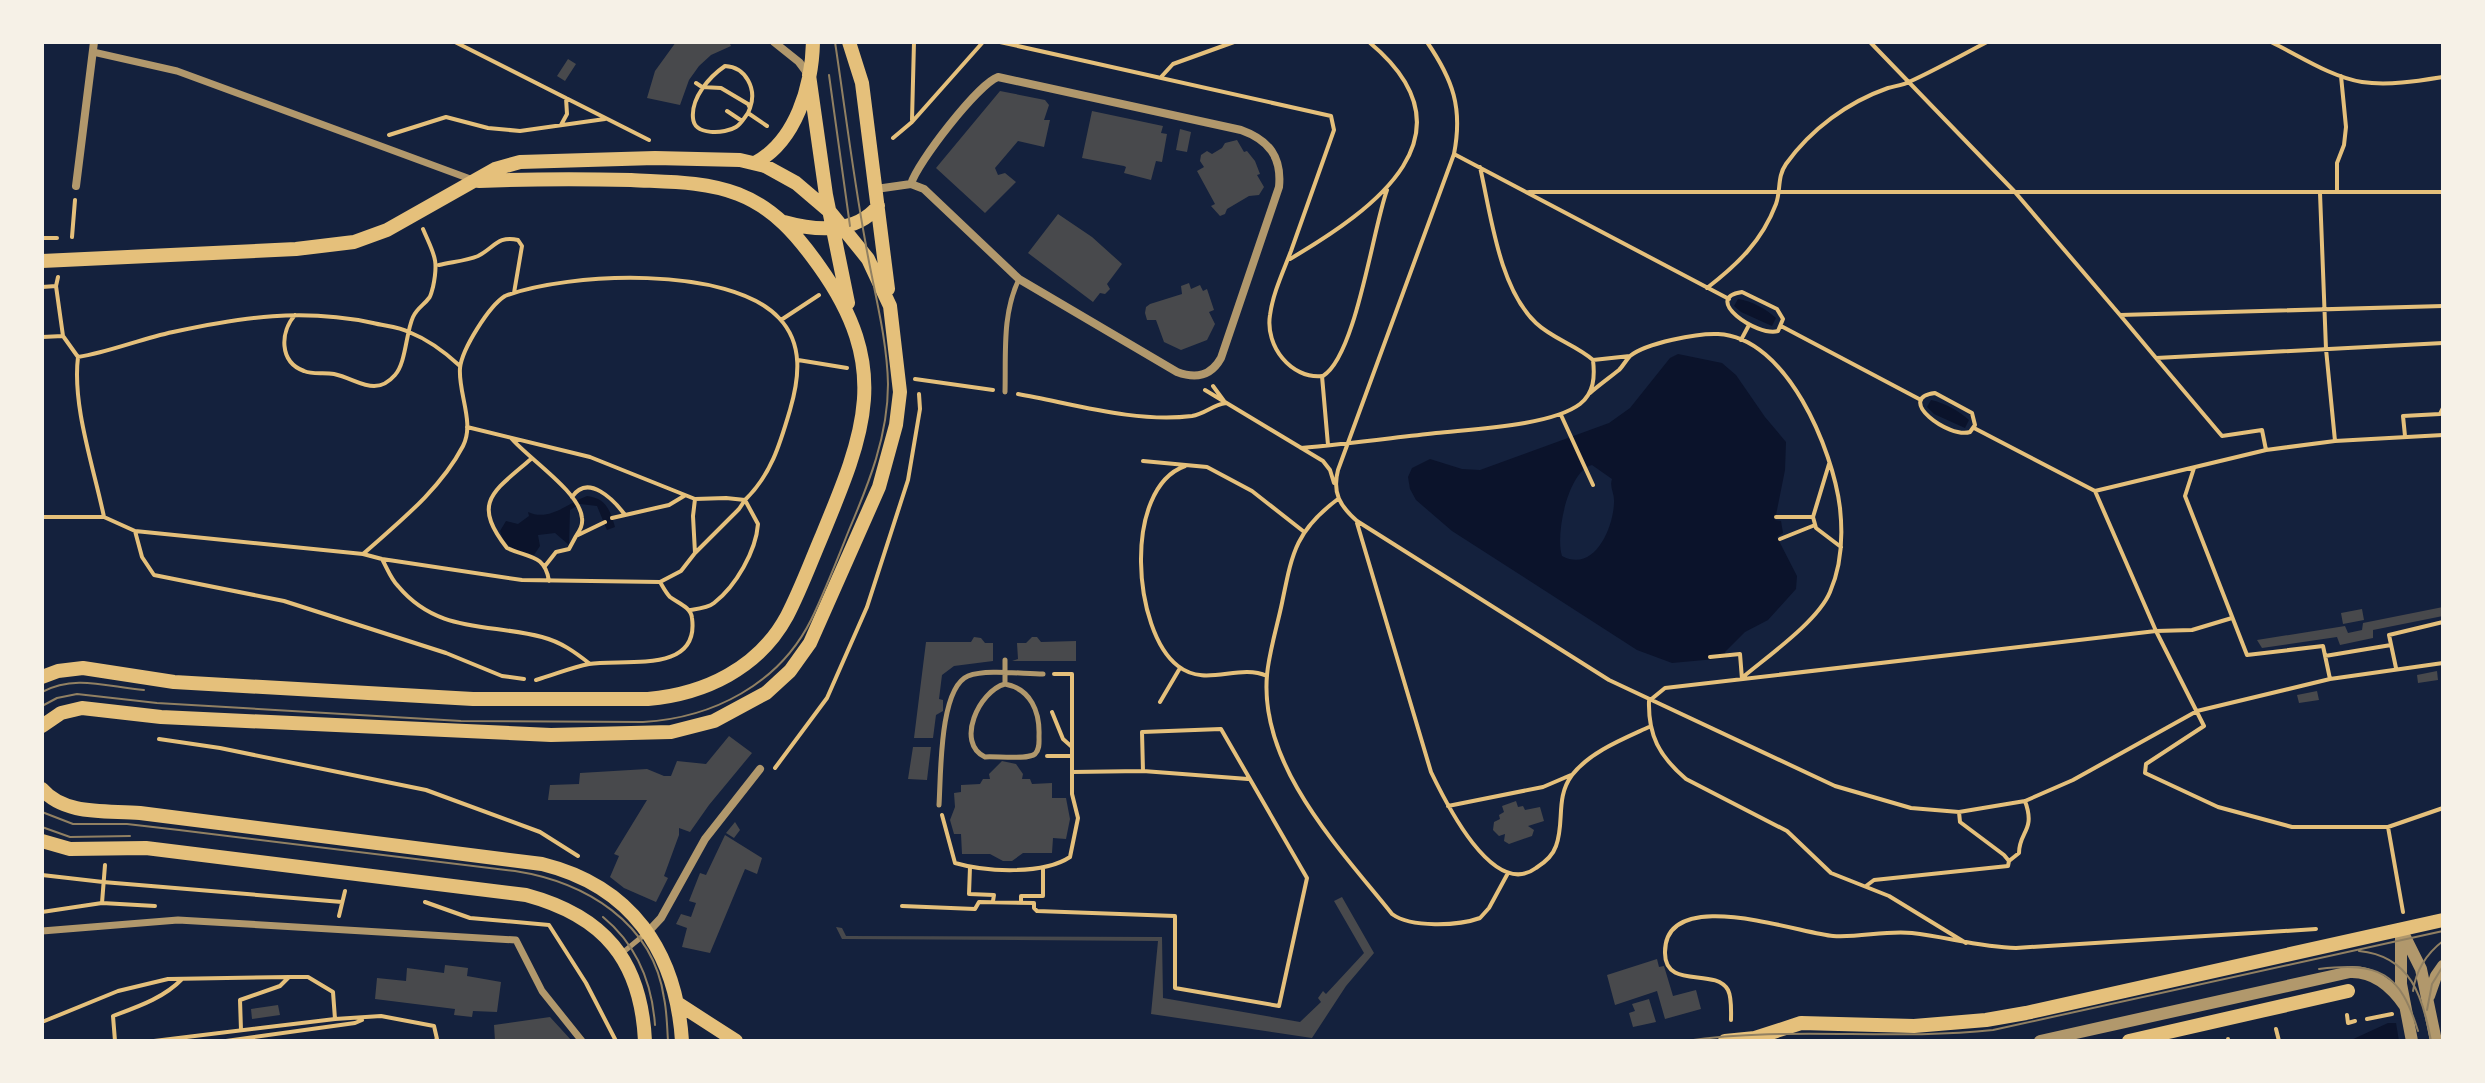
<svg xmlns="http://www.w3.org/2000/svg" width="2485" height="1083" viewBox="0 0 2485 1083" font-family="Rubik,sans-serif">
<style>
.water{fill:#0b132b;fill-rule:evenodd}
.pier{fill:#14213d}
.building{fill:#48494c}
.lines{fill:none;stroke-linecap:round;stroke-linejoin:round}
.path{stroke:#e5c07b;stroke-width:4}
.service{stroke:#b1986c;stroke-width:5}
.pedestrian{stroke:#b1986c;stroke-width:7}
.minor{stroke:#b1986c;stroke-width:8}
.tertiary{stroke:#b1986c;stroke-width:12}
.secondary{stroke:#e5c07b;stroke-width:14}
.tram{stroke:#918062;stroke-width:2}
</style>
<rect width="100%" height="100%" fill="#14213d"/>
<path class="water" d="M1738,299C1752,301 1766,309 1776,318L1772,326L1741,312L1734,306Z
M1678,354L1722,363L1736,375L1765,417L1786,442L1785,470L1775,520L1781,521L1783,533L1777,537L1797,576L1796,589L1768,620L1745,632L1725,652L1726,658L1672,663L1637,650L1452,531L1416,500L1410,489L1408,477L1412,468L1430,459L1462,469L1480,470L1609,423L1630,408L1670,358ZM1592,465L1612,479C1609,487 1615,494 1614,503C1613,529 1594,573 1562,556C1555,535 1568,471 1592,465Z
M1931,400C1945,403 1959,411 1969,420L1965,428L1934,414L1927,407Z
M587,496C606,498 610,510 615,527L607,530L597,506L580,504L570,510L569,545L555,533L538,535L540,546L534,555C517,551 505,549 500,531L506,521L518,524L529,516L528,512C550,522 567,503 587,496Z
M2443,1022V1041H2349L2388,1023Z"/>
<path class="pier" d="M2443,1018V1041H2399L2396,1023H2388V1019Z"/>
<path class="building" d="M676,42H729L731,46L711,55L699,66L689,80L680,105L647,98L655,71Z
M568,59L576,64L565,81L557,76Z
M1000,91L1045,100L1049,105L1044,120H1050L1044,147L1018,141L995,168L998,175L1005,173L1016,182L985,213L936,168Z
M1092,111L1163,126L1161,133L1167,134L1162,162L1156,161L1151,180L1124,173L1126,167L1124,166L1082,158Z
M1180,129L1191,132L1187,152L1176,150Z
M1237,140L1244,152L1247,151L1255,161L1260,174L1257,175L1264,187L1259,195L1249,196L1227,209L1225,214L1220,216L1211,206L1215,204L1197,171L1204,167L1200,161L1201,155L1207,151L1212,154L1222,148L1225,143Z
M1058,214L1092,237L1122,264L1107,284L1110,289L1105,294L1100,293L1093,302L1028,253Z
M1189,283L1191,289L1200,285L1203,291L1207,289L1214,310L1209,312L1215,324L1207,340L1181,350L1164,342L1156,320H1147L1145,313L1146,307L1150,304L1182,294L1181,286Z
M2443,607V616L2373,630V638L2340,645L2337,637L2262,648L2257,640L2345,626L2348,633L2362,630L2363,623Z
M2362,609L2364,620L2343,624L2341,613Z
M974,637L981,638L985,643H993V661L954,666L942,675L939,699L943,700V711L936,715L933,738H914L926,642H971Z
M1032,637H1037L1041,642L1076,641V661H1012L1018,659L1017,643H1026Z
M2437,671L2438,680L2418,683L2417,675Z
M2317,691L2319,700L2299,703L2297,695Z
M729,736L752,753L709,805L690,832L679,828V835L664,876L668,878L656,902L624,888L610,877L619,856L614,854L647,800H548L550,785L579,784L580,773L647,769L664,776H671L677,761L706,764Z
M913,747H931L927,780L908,779Z
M1002,761L1016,764L1023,774L1022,779H1030L1032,784L1052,783V798H1066L1070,819L1066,839L1053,838L1052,853H1023L1012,861H1003L990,854H962L961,834H954L950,820L955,807L954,793L961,792V785L980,784L983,779H990L989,774Z
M1516,801L1518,807L1523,806L1525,810L1540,807L1544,821L1528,826L1534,830L1532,836L1509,844L1504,841L1505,834L1499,836L1493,830L1494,822L1500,819L1499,815L1504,812L1502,806Z
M735,822L740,830L734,838L726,833Z
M725,835L762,858L757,874L745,869L710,953L682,947L687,928L676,924L681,914L691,917L696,903L689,901L700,873L706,875Z
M1342,897L1374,953L1346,986L1312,1038L1151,1014L1158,941L842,939L836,927L842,928L846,936L1162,937L1163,998L1300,1022L1321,1002L1318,998L1323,991L1326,994L1364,953L1334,901Z
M1657,959L1659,967L1664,966L1673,996L1696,990L1701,1009L1665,1019L1657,991L1615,1005L1607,975Z
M445,965L468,968L467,976L501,982L497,1012L473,1011L472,1017L454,1015L455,1009L375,999L377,978L406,981L407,968L444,973Z
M1649,999L1656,1022L1633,1027L1629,1013L1635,1011L1632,1004Z
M278,1005L280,1015L252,1019L251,1009Z
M550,1017L572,1041H495L494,1025Z"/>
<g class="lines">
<path class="path" d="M455,42L649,140
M1000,42L1331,116L1334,130C1320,170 1305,211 1291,251C1283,272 1273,293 1270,315C1265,346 1291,379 1322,376L1328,445
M1427,42C1453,80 1463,108 1454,154L1338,470C1332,493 1340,506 1357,521L1609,680L1835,786L1911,808L1959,812L2025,801L2073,780L2197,711L2330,679L2443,663
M1870,42L2014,191L2120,315L2443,306
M2271,42C2300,56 2331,77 2362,82C2388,86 2418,81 2443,77
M1162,76L1173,64L1234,42
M696,83L702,87L721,88L748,104L750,108L748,113L767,126
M727,111L742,121
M748,113C744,118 741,124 736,127C725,134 694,136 693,118C691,98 709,77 725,66C746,67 757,89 750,108
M912,120L914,42
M561,125L567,114L566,98
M389,135L446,117L488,128L520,131L605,119
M893,138L912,122L983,42
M1454,154L1729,299
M1529,192H2443
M2337,192V163L2344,145L2346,127L2341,76
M2320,193L2326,349L2335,441
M72,237L75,200
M42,238H57
M1290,259C1375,209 1480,134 1369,42
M439,265C451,262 466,261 478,256C494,248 498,235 518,240L522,246L514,293
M58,277L56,286L63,336L78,357C110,352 140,339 173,332C243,317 302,308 373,323C385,326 399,327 409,332C429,340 445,352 460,366
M42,287L56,286
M1707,288C1738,264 1762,241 1776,204C1781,190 1777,177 1786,164C1811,129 1848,102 1888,88C1895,86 1904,85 1911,81C1937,69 1962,55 1987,42
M1742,292L1777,309L1783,319L1778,331C1757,337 1701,298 1742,292Z
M295,315C280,332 279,362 304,371C313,375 324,372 334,374C358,379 375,398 395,375C406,363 406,332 413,317C417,308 424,305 429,298C431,296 432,290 433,287C439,259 434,255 423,229
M2120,315L2156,358L2443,343
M781,320L819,295
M1781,326L1921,400
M42,337L63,336
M1741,340L1749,325
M78,357C72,406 94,468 104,517L135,531L363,554C399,522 440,490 463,446C475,423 458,393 460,368C462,349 489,306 505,296C568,272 730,265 779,318C804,344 799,379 790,410C780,444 771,475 745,500L726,498L695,499L590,457L467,427
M2156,358L2222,436L2262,430L2266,450
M798,360L847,368
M1593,360L1630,356
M1323,376C1356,356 1373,228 1387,190
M915,379L993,390
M1213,386L1224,401
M1205,390L1323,461L1330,470L1334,483
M1590,393C1599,385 1609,378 1619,370C1623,366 1626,360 1630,356C1646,343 1698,333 1718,334C1787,337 1833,450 1840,508C1843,536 1841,567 1830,592C1818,621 1768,656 1743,677
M1935,393L1972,413L1975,425L1970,432C1949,439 1894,398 1935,393Z
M1018,394C1074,404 1135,423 1192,416C1205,414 1212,405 1226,403
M1561,415L1593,485
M1974,428L2095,491L2266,450L2335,441L2443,435
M2405,436L2403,416L2440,414L2443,408
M511,438C529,459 580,492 582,518C583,525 580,530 576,536L605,522
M1301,448C1346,444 1391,438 1436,433C1472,429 1551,426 1580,404C1594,393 1595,377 1593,360C1576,345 1553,339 1536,323C1499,288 1491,215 1480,167
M531,459C493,492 471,502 507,548C528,558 545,554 549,581
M1143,461L1207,467L1252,491L1303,531
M1829,464L1813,517L1816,528L1841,547
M1185,466C1122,489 1133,632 1178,666C1206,688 1238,663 1267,676
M2194,468L2185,496L2247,655L2323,646L2330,679
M2095,491L2156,631L2204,726L2146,764L2145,773L2218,807L2292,827H2388L2443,808
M572,497C588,473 614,500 625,515
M1338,499C1295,531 1292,554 1282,603C1277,627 1269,652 1267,675C1259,766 1340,849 1392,914C1411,928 1458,926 1480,918L1489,908L1508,873
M42,517H104
M1776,517H1813
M612,518L669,505L684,496
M1357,523L1431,772C1445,801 1493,900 1536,868C1544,863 1553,855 1556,846C1565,822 1555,798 1572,775C1590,752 1623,739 1649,727
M135,531L142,557L154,575L284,601L446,653L502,676L524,679
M1780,539L1815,525
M363,554L382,559L522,580L660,582L681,571L695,553L693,516L695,499
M382,559C387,568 391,579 398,586C438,634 489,623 542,637C561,642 575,652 590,664
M545,566L556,552L569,549L576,536
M690,610C697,609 708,608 714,603C736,586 756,551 758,524L745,500L739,509L695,553
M2325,656L2391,645
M1710,657L1740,654L1742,679
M2396,668L2389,635L2443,622
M536,680C554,675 572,667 589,664C620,658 700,676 692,618C691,607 678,603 670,597C666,593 663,587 660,582
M1160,702L1180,668
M1052,712L1063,739L1072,747
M159,739L220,748L426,790L540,832L578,856
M1047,756H1072
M775,768L827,698L867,607L908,480L920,409L919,394
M1143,771L1248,779
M1448,806L1543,787L1571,775
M942,815L955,863C986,872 1043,875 1070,857L1078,818L1072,794V674H1054
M2388,827L2403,912
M2009,861L2019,853C2019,831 2036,831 2025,801
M970,867L969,894L994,895L993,901
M42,875L103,882L342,902
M1866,886L1874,880L2008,866L2009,861L2004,855L1960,822L1959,812
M425,902L470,918L549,925L586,983L616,1041
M102,903L105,865
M1021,903V896H1043V869
M902,906L975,909L979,902L1034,903V908L1037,911L1175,916V988L1279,1006L1307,878L1221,729L1142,732L1143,771L1072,772
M42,912L102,903L155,906
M339,916L345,891
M1966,943L1889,896L1831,873L1787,831L1686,779C1659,756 1648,735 1649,701L1665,688L2156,631L2192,630L2232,618
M2347,1015L2348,1023L2355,1021
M2367,1019L2392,1014
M1731,1020C1731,1012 1732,998 1728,990C1715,967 1665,990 1665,953C1664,884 1798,933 1833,936C1859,938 1886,930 1912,933C1947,937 1980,947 2016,948L2316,929
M42,1022L118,991L168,979L289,977H308L333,992L335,1019
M2276,1029L2279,1041
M241,1030L240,1000L280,986L289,977
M2228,1039V1041
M115,1041L113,1016C137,1007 164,998 182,979
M154,1041L335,1019L381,1016L434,1026L437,1039L435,1041
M226,1041L355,1023L362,1020"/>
<path class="service" d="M1005,392C1006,353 1002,314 1019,279
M1005,684C1031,689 1040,712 1039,736C1039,742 1040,749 1035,754C1028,760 995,756 985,757C955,743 979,691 1005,684Z
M1005,684V660
M939,805C941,776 939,688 968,676C986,669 1023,674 1043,674
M621,954L644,935"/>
<path class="pedestrian" d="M93,52L177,71L473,180
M42,931L178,920L516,940L542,991L582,1041"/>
<path class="minor" d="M774,42L799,62L808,74
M76,186L94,42
M876,189L911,184L924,189L1019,279L1177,372C1196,379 1211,376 1221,358L1279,187C1282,157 1269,140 1241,130L998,77C978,84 917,163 911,184
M647,933L661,918L705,839L760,769"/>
<path class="tertiary" d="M2401,929L2421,969L2436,1041
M2401,932V984L2412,1041
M2429,996L2436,976L2443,966
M2040,1041L2350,972C2374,971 2392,987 2405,1006"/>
<path class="secondary" d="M849,42L862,83L888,289
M809,75L826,195L848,303
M755,163C796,141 812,86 813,42
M784,222C816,231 856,234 878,206
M42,261L296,249L354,242L387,230L495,169L520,162L655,158L740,160L765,166L796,183L830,212L868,259L890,306L900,392L896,425L879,487L810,643L790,671L766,693L714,721L671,732L551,735L161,717L82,708L61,713L42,726
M42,677L58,671L83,668L174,682L473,699H648C705,694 759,668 787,616C800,591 810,564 821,538C865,432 892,368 819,266C797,235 774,208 738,194C704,181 667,182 631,180C580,179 530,179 479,181
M42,789C65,816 108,810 140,813L542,864C631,886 676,951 682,1041
M42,841L70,849L146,848L526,895C604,916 641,960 645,1041
M677,1003L736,1041
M1755,1038L1801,1023L1914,1026L1986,1020L2026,1013L2443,920
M1725,1041L1755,1038L1764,1041
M2129,1041L2348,991"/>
<path class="tram" d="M829,75L850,226
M42,692C75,674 108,687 144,690
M42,706L57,698L77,694L157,703L461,721L643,722C713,718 779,684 811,620C825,591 837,560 849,530C869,483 888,436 888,384C887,336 873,288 865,240C853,175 845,108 835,42
M42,812L73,824H127L179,830L515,871C585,882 653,922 664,998C667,1012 667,1027 668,1041
M42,827L70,837L130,836
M603,917C637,945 652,982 655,1025
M2359,951C2411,956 2423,997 2431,1041
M2319,969C2379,962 2400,972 2418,1031
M2413,991C2416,970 2426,954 2443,941
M2427,1010L2432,984L2443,966
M1686,1041C1788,1026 1891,1041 1993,1030L2443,931"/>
</g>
<rect width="2485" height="1083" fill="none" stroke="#f6f1e7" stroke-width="88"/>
</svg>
